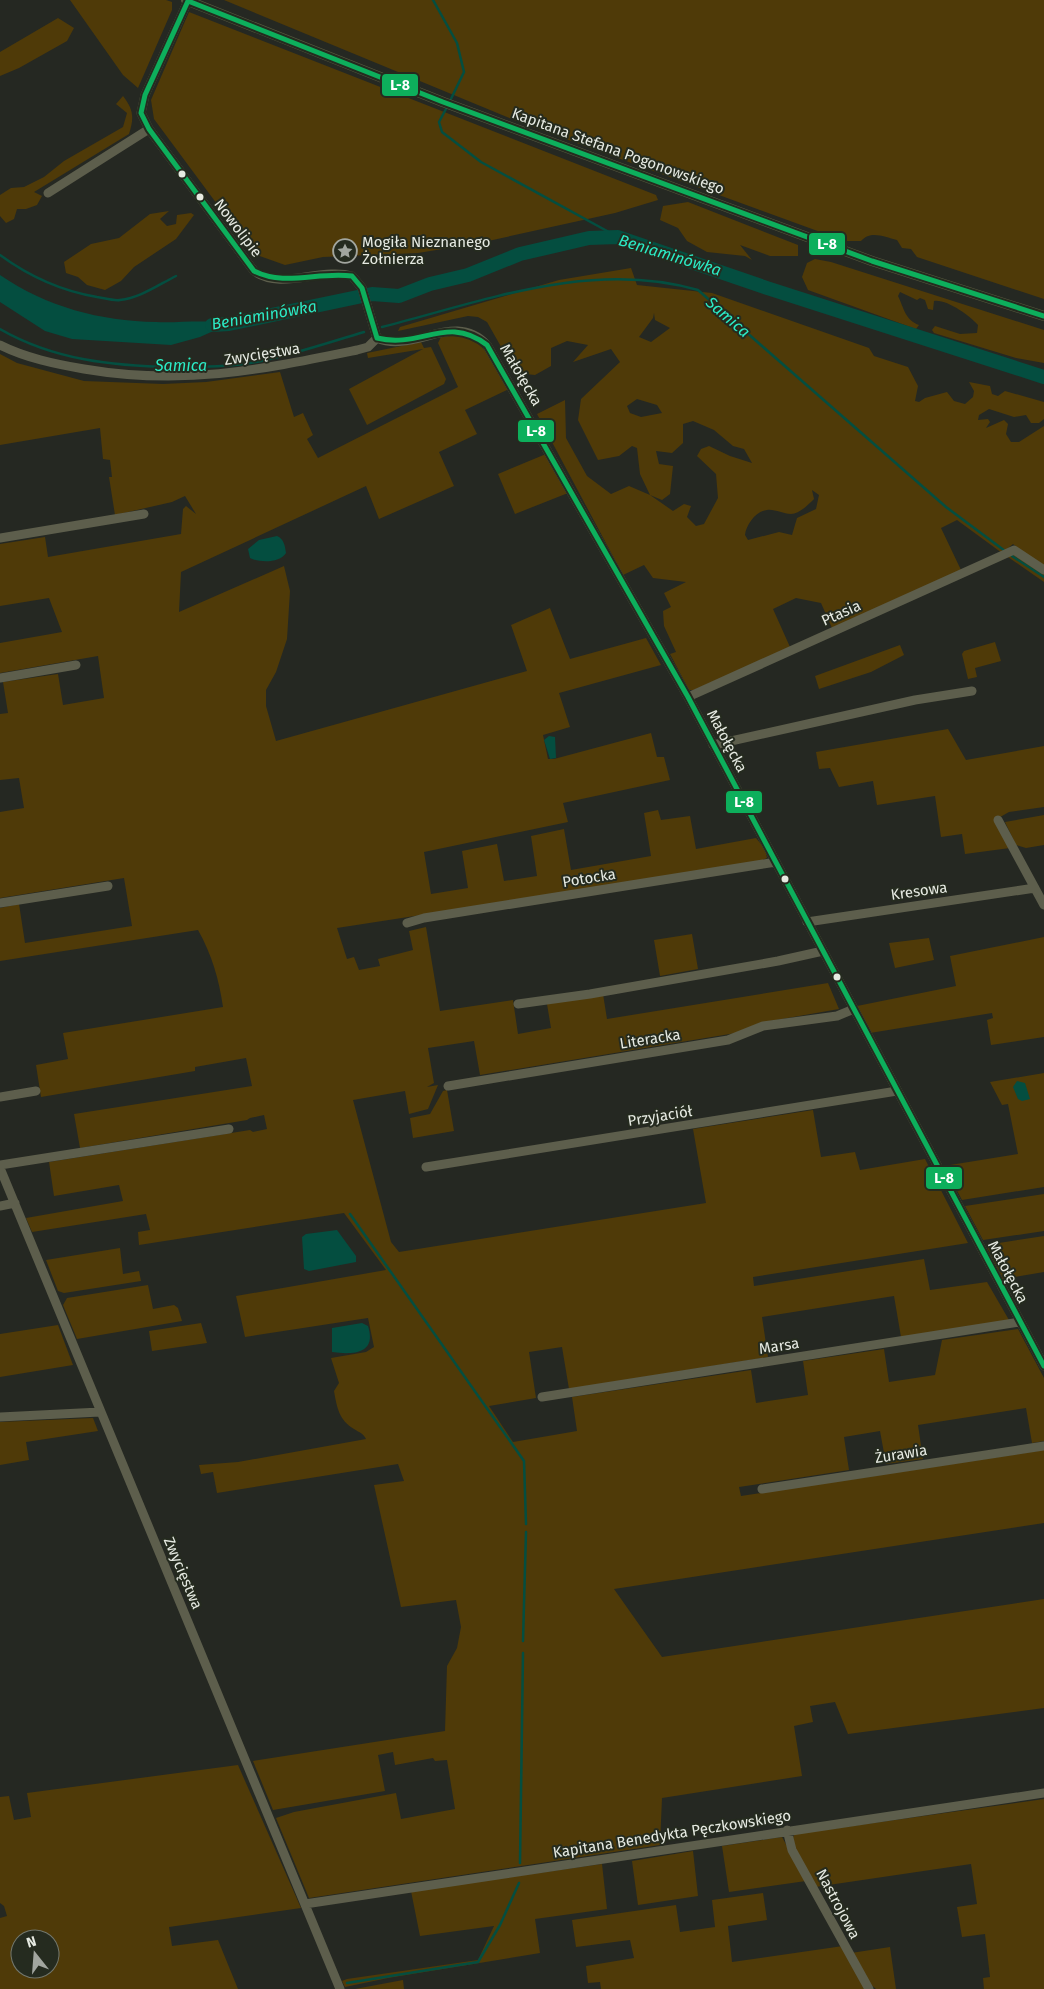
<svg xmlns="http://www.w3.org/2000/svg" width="1044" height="1989" viewBox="0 0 1044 1989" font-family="'Fira Sans',sans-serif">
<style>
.green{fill:#4f3a08;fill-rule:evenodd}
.water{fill:#044e40}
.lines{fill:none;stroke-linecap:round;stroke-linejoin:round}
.stream{stroke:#044e40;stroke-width:2.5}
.river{stroke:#044e40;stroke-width:14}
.minor{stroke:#5d5e4c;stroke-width:9}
.major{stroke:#595940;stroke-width:10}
.bus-1-casing{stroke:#252b1f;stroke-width:9}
.bus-1{stroke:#0daf5c;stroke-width:5}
.bus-dot{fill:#e6eae2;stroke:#252b1f;stroke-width:2}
.labels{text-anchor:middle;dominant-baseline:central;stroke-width:4;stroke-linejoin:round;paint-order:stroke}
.street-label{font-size:15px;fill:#e6eae2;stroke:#252b1f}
.poi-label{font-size:15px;fill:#e6eae2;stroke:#252b1f;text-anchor:start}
.water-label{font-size:16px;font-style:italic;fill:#2bebc6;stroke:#252b1f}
.line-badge{stroke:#252b1f;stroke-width:2}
.badge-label{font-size:14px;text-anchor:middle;font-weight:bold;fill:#fff}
</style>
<rect width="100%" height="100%" fill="#252822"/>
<path class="green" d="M70,0H166L172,2V10L138,88L123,75Z
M224,0H1044V299L917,257L911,249L902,248L897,240C884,237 871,230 861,241H845L514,120Z
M189,12L656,195L658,200L615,213L479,243L418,253L323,257L285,265L254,254L154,119L151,100Z
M58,18L74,28L67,41L19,68L0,76V52Z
M123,96C134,110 134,118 129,134L34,192L42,196L37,205L26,209H17L14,219L6,223L0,216V195L11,188L24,187L44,177L64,161L123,127L127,113L116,104Z
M688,202L798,245V256H770L740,245L752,260L745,256L707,252L687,241L678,228L660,220L663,206Z
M169,211L160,219L167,226L176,224L177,215L191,213L194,215L176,239L134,267L121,281L105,290L87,285L78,277L66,273L64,262L91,244L119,238L150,214Z
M815,259L831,262L1044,330V363L1016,358L934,333L932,330L935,326L960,334L977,333L978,325C970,316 947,299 934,301L933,310L928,309L925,300L920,298L917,300L900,292L898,296C904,308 905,320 919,325L916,329L808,290L802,277L807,263Z
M631,268L637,285L712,293L869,348L874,356L908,367L918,386L915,401L919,402L925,398L947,392L954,401L965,404L973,397L974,391L969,382L990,386L992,394L998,396L1005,391L1044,402V419L1039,423H1031L1026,415L1014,417L989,409L979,415L978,420L988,419L990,422L986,428L1004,420L1008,424L1006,434L1011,442H1019L1044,426V568L1013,544L1002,553L957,520L941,528L961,570L832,628L821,603L796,598L773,609L790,647L694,690H689L670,654L676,652L664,626L663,611L671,607L664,593L686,582L653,578L644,565L623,575L537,414L565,400L566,438L587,476L611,494L629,486L650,495L640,474L637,448L632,446L619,456L598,460L578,420L581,399L620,362L611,349L573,362L588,345L567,341L551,348V366L535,375L516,373L487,322L478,317L468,316L398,331L400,327L559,280ZM654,313L655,320L670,328L651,342L639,337L653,318ZM637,399L657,405L662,413L641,417L630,413L627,406ZM693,421L714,430L733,446L744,449L752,463L730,456L709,446L701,449L697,456L716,474L718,498L704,524L696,526L687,517L691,506L684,504L673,511L650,495L662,500L670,494L673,466L659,464L656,451L672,453L683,443V424ZM812,490L819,495L816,509L797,518L792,535L779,532L748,540L745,535C746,525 756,511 767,510C775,509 783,514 791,514C799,514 808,505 814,499Z
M463,334C489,347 495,365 509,389L465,410L477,434L439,452L454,486L379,519L366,486L181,572L179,612L284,566L290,591L287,639L276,672L266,690V706L276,741L527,671L511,625L550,608L570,659L646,638L661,665L559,693L570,727L543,735L548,759H554L651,733L657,757H664L670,780L563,803L568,822L424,852L431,894L468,888L462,851L497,844L504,881L537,876L531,836L564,829L571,870L651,856L644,813L658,810L661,820L690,816L696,849L756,838L765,849L767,858L756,863L337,928L347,959L354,957L359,970L380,966L378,959L413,950L409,931L426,927L440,1011L513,1000L518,1034L551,1028L547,1004L603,994L607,1019L828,983L839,1009L759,1023L742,1032L480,1075L474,1041L428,1048L434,1083L427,1087L438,1085L428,1109L409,1114L405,1091L353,1100L391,1242L399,1252L706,1203L693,1129L813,1110L821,1157L855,1152L860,1170L925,1159L968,1243L753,1277L754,1286L924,1259L930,1290L987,1282L1009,1320L901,1337L894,1296L762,1317L768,1357L569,1389L562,1347L529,1352L536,1398L489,1406L513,1442L577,1431L572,1397L751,1370L756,1403L808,1395L803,1361L884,1349L889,1382L935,1375L942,1340L1018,1329L1044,1378V1441L1032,1443L1026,1408L918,1425L923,1459L886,1464L880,1431L844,1437L849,1470L739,1487L741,1496L1044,1450V1523L614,1589L662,1657L1044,1599V1708L848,1734L835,1702L810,1706L813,1722L794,1726L802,1776L662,1798L660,1845L309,1898L276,1818L294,1812L396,1793L401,1819L455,1809L447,1760L435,1761L433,1758L395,1765L393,1752L378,1755L385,1791L273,1810L253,1761L445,1731L447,1666L457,1648L461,1627L456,1600L401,1607L374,1485L404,1481L398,1464L217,1493L213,1472L201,1474L199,1465L238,1462L366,1439C363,1433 360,1433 354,1429C339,1420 337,1408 334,1391L339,1383L331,1358L366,1352L374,1347L368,1318L245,1337L236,1296L386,1270L344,1213L139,1245L138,1232L150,1230L146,1214L32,1232L26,1218L123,1201L119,1185L54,1196L49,1162L250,1130L253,1132L267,1129L264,1115L250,1118L247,1120L80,1148L74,1114L252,1086L246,1058L195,1067V1071L41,1097L36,1065L68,1059L63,1033L223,1007C219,979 212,955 198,930L0,961V908L19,904L25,943L132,926L124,878L0,898V812L24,808L19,778L0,780V714L8,713L3,682L58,674L63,705L104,698L98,656L0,673V643L62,632L49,598L0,606V544L45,537L48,557L181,534L183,509L186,506L196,514L185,496L172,502L115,515L109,477H112L110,460L103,459L100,428L0,445V354L17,363L84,381L163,384L206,382L280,372L294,417L303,413L313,435L307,439L318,458L458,387L438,343L441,337Z
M421,342L424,348L431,347L446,379L444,384L367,425L349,389L423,349L368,358L367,353Z
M546,454L568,493L515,514L498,474Z
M1013,554L1044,574V582L1008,557Z
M995,642L1001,661L975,668L977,677L968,679L962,654L964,651Z
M900,645L904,655L871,672L819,689L815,676Z
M948,729L966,760L1044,746V807L1009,812L995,820L1010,848L965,854L962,834L941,837L935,796L877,805L873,781L839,787L830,768L819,769L816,752Z
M1044,815V845L1026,848L1016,845L1005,822Z
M692,934L698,969L660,976L654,940Z
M1044,937V1037L991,1045L987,1020L993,1018L992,1013L870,1033L857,1006L956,986L950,956Z
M929,938L934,960L895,968L889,943Z
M1044,1073V1187L962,1200L944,1166L1018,1154L1008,1104L1002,1105L990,1082Z
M447,1090L454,1131L413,1138L410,1118L430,1114L443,1091Z
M1044,1194V1231L983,1240L965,1206Z
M1044,1236V1272L1003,1279L986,1245Z
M120,1248L123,1274L139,1271L141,1281L64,1293L58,1291L46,1260Z
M148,1285L153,1309L174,1305L178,1308L182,1321L77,1339L63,1305L67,1298Z
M201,1323L207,1343L152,1351L149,1331Z
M58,1325L73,1365L0,1377V1334Z
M93,1418L98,1431L26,1442L29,1460L0,1465V1422Z
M238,1765L301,1908L169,1927L172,1946L218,1940L238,1989H0V1918L7,1916L4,1906L0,1903V1797L9,1796L14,1820L31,1817L27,1793ZM20,1939H50V1969H20Z
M1044,1799V1989H984L983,1978L990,1977L985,1934L962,1937L957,1907L977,1904L971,1864L815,1887L795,1848L793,1837L795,1834Z
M782,1837L806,1881L729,1892L722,1846Z
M693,1851L698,1896L638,1905L632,1861Z
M602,1864L607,1909L535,1919L540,1953L388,1978L345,1987L342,1981L347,1979L478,1960L494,1926L420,1936L411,1891Z
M763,1893L767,1920L728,1926L732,1962L843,1946L866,1989H601L600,1982L588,1983L586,1966L634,1958L630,1940L576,1947L572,1920L676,1905L680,1932L715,1927L712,1900Z
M890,1947L896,1989H876L868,1982L851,1953Z
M403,1980L404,1989H355Z"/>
<path class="water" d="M0,275C47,307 100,321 156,322C181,323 206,319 229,324L200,337L171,345L72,339L45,331L0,302Z
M277,536C284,539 285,546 286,553C280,563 260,563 250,558L248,549L259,540Z
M549,736L555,737L556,758L550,759L544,740Z
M1017,1081L1025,1083L1030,1099L1022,1101L1018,1099L1013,1087Z
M337,1230L356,1256V1262L309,1271L304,1269L302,1237L306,1234Z
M362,1323L368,1326C377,1354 353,1355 332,1352V1328Z"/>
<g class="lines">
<path class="stream" d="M433,0L457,43L464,72L449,103
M447,107L439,122L442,132L481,162L618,237
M0,255C30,277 61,291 97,297C104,298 113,301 120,300C140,298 158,285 176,276
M382,327C484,301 593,259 698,290L946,507L1005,551
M0,329C54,360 113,366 173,367C203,367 232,367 261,361C295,354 330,342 364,332
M1012,556L1044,577
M350,1214L524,1461L526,1524
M523,1641L526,1532
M520,1863L523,1653
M347,1983L478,1962L500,1925L519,1883"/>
<path class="river" d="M212,325L229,324L372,294L399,296L430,284L468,275L520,254L589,238L618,237L767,288L1044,377"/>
<path class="minor" d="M188,1L145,95L141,113L149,129L254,271C281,291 321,267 352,276L362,288L377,338
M48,193L149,129
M377,338C414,354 454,310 487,345L688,697L1044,1366
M0,345C26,358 55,364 84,369C184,386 259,370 357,350L368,347L377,338
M0,538L144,514
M0,678L76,665
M688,697L1014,550L1044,570
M713,745L915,700L972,691
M998,820L1044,905
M0,903L108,886
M807,922L1035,888
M407,923L424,918L776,862
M518,1004L590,994L778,961L823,951
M448,1086L728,1040L763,1026L837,1016L854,1009
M0,1097L36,1091
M0,1165L229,1129
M426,1167L897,1091
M0,1168L340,1989
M0,1206L15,1203
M542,1397L1020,1322
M0,1417L100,1412
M762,1489L1044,1446
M787,1830L792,1850L869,1989
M305,1904L1044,1793"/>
<path class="major" d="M186,0L443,102L872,261L1044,316"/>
<g class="bus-1-casing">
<path id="bus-1" d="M188,1L443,102L872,261L1044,316
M188,1L145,95L141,113L149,129L254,271C285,287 319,271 352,276L362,288L377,338
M377,338C421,349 447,314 487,345L688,697L1044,1366"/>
</g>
<use href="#bus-1" class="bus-1"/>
</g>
<defs>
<g id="sight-ring" transform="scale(1.25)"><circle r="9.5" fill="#252b1f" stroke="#a2a69f" stroke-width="1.5"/><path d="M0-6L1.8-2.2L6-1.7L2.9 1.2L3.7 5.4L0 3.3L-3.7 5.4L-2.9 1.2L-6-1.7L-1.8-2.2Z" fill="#a2a69f"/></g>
</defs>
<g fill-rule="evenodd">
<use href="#sight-ring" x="345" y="251"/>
</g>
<g class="bus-dot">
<circle cx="182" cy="174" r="4.5"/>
<circle cx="200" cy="197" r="4.5"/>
<circle cx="785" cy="879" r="4.5"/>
<circle cx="837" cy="977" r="4.5"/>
</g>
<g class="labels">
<g class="street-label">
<text transform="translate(618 151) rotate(20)">Kapitana Stefana Pogonowskiego</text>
<text transform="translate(238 228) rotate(53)">Nowolipie</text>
<text transform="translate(262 354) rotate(-9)">Zwycięstwa</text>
<text transform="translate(521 375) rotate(60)">Małołęcka</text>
<text transform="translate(841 613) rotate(-24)">Ptasia</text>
<text transform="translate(727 741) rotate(62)">Małołęcka</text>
<text transform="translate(589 878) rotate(-9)">Potocka</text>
<text transform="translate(919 891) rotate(-8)">Kresowa</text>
<text transform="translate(650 1039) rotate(-9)">Literacka</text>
<text transform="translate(660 1116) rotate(-9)">Przyjaciół</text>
<text transform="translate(1008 1272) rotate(62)">Małołęcka</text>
<text transform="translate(779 1346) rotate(-9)">Marsa</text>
<text transform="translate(901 1454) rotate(-9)">Żurawia</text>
<text transform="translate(183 1573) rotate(67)">Zwycięstwa</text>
<text transform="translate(672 1834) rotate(-9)">Kapitana Benedykta Pęczkowskiego</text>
<text transform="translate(838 1904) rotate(62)">Nastrojowa</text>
</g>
<g class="poi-label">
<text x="362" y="242">Mogiła Nieznanego<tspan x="362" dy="17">Żołnierza</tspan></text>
</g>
<g class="water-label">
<text transform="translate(670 255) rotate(17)">Beniaminówka</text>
<text transform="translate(264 315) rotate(-10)">Beniaminówka</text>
<text transform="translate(728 317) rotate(41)">Samica</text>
<text x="181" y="365">Samica</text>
</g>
</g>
<g class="line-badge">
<rect x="381" y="73" width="38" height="24" rx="5" fill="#0daf5c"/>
<rect x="808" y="232" width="38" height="24" rx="5" fill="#0daf5c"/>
<rect x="517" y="419" width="38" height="24" rx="5" fill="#0daf5c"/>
<rect x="725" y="790" width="38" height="24" rx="5" fill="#0daf5c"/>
<rect x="925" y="1166" width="38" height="24" rx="5" fill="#0daf5c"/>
</g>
<g class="badge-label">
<text x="400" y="90">L-8</text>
<text x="827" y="249">L-8</text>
<text x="536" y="436">L-8</text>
<text x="744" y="807">L-8</text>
<text x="944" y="1183">L-8</text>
</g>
<g transform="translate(35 1954) rotate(343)"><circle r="24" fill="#252b1f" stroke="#72776d"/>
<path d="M0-4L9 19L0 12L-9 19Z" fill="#a2a69f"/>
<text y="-8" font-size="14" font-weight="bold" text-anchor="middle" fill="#e6eae2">N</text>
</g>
</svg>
